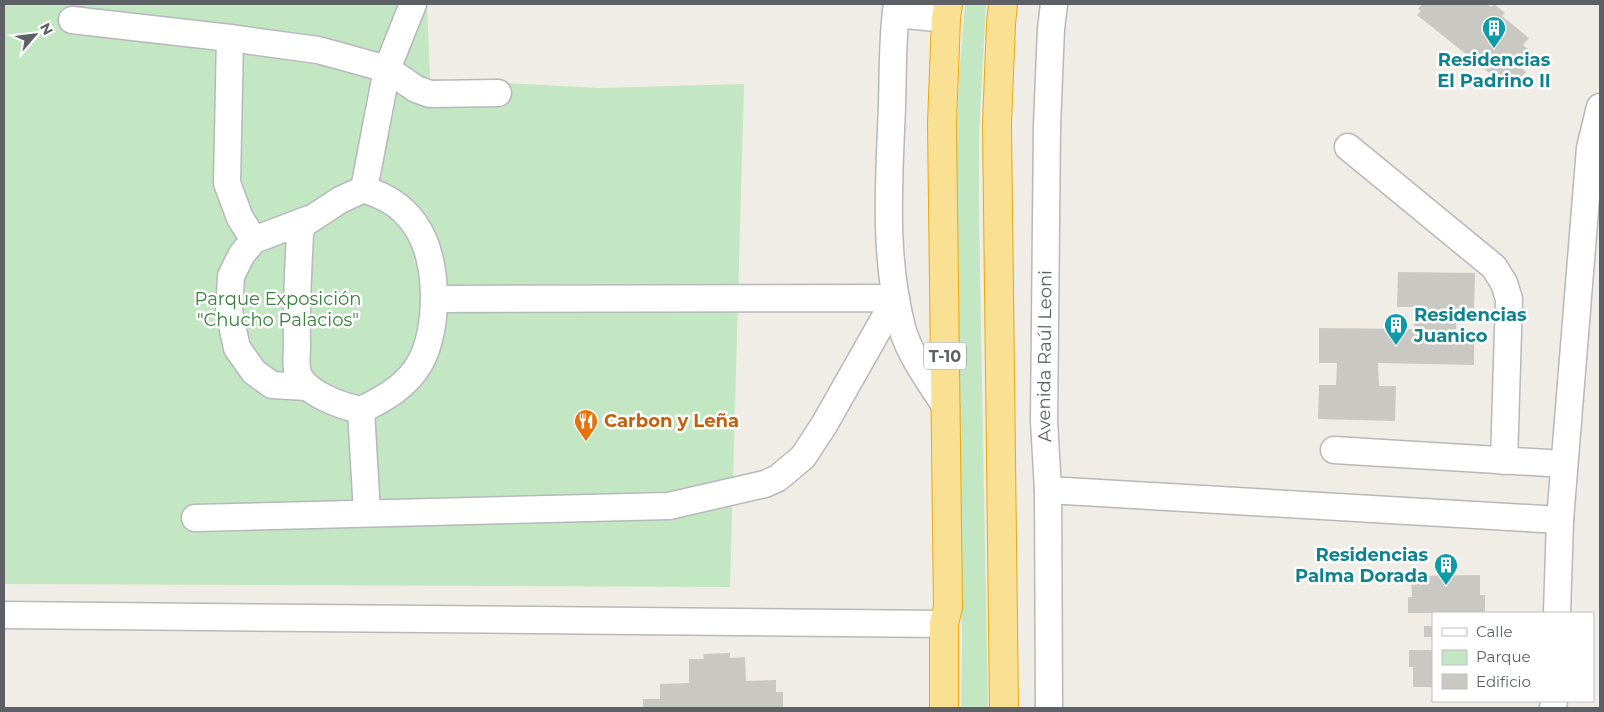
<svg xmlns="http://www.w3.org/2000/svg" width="1604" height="712" viewBox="0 0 1604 712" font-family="Montserrat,sans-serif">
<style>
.green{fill:#c3e6c3}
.building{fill:#cac8c2}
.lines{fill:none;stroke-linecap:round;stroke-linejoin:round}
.minor-casing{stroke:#b6b8bc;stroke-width:29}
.highway-casing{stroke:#eda708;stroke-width:30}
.minor{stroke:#fff;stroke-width:26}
.highway{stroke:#f9e092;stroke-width:28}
.labels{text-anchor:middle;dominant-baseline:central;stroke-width:5;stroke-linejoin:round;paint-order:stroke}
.shield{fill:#fff;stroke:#8e9093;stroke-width:1}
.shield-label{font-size:16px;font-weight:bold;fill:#5d6165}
.culture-label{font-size:18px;font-weight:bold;fill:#0d838f;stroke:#fff}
.park-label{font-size:18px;fill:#37823c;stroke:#fff}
.street-label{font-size:18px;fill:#5d6165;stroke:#fff}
.food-label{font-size:18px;font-weight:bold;fill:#c56008;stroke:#fff;text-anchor:start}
</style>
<rect width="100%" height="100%" fill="#efede5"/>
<path class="green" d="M4,4H427L430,79L599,88L744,84L730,587L4,584Z
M965,4H986L979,132V219L988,708H961L962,640L956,187L959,75Z"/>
<path class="building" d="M1422,4H1487L1491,7L1494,4L1505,13L1502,16L1529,38L1523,45L1532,52L1520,67L1526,72L1522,76L1525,78L1517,88L1514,86L1511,90L1417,15L1421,11L1418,9Z
M1398,272L1475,273L1474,308H1457L1456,330H1474V365L1378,363L1379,386H1396L1395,421L1318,419L1319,385H1336L1337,363H1319V328L1414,329L1415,307H1397Z
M1480,575V595H1485V613H1408V597H1412L1411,576Z
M1424,626H1433V637H1424Z
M1409,650H1433V687H1413V667H1409Z
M730,653V658L745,657L746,681L776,680V692H783V708H643V699H660V684L689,683V659H704L703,654Z"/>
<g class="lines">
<g class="minor-casing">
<g id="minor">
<path d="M897,4C892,37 893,73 892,107C889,181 883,258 903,331C910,355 932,385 946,407"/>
<path d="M896,14L946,19"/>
<path d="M72,20L230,38L318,50L387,69L416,89L430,94L498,93"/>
<path d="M230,38L227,183L240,218L254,240"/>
<path d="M1348,147L1494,267L1504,283L1509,299L1504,461"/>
<path d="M364,189C386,197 400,204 414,223C439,257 440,327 420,363C407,386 384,399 361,410C341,406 308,394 299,376C295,368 297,354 297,345C296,308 298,271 300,234L302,225L340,200Z"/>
<path d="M364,189L387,69L413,4"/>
<path d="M307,387L272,385L254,372L237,348L229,311L231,276L242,254L254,240L309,219"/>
<path d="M361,410L367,513"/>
<path d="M1334,450L1564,464"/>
<path d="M1048,490L1560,520"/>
<path d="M195,518L669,506L765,484L778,478L803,457L824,425L896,298L435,299"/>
<path d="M1557,613L1560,520L1590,148L1600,107"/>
<path d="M4,615L944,624"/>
<path id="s1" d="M1049,708L1048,490L1044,421L1047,125L1051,29L1054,4"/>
<path d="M1553,708L1554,701"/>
</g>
</g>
<g class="highway-casing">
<path id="highway" d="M1003,4L1001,24L997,124L1004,708
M944,708V624L948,607L942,123L946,19L948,4"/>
</g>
<use href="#minor" class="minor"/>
<use href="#highway" class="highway"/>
</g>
<defs>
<g id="building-pin" transform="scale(1.25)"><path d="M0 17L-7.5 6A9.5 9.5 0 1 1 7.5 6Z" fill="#0f9aa8" stroke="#fff"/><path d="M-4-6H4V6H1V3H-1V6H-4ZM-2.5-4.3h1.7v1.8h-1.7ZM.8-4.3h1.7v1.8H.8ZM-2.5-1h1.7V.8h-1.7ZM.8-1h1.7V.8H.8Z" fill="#fff"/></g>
<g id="restaurant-pin" transform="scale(1.25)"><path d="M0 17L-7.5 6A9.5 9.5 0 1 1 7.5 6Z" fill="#e8710a" stroke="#fff"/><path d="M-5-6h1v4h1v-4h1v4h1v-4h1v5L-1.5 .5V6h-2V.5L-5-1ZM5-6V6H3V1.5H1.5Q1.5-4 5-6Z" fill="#fff"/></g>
</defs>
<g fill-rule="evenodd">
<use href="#building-pin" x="1494" y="28"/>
<use href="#building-pin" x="1396" y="325"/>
<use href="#restaurant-pin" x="586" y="421"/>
<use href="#building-pin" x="1446" y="565"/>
</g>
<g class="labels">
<rect class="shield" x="924" y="342.5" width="42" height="27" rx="4"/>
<g class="shield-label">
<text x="945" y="356">T-10</text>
</g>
<g class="culture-label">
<text x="1494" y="60">Residencias<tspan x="1494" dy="21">El Padrino II</tspan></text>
<text x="1414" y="315" text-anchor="start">Residencias<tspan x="1414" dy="21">Juanico</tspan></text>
<text x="1428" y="555" text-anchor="end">Residencias<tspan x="1428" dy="21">Palma Dorada</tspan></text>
</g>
<g class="park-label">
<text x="278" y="299">Parque Exposición<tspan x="278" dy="21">"Chucho Palacios"</tspan></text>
</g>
<g class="street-label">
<text stroke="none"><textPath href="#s1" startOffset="352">Avenida Raúl Leoni</textPath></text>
</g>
<g class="food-label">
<text x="604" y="421">Carbon y Leña</text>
</g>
</g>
<rect width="1604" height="712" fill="none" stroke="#5d6165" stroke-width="10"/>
<rect x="1432" y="612" width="162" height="90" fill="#ffffff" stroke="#bec0c1"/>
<rect x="1442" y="628" width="25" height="8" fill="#ffffff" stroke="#bec0c1"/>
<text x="1476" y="637" font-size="15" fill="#5d6165">Calle</text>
<rect x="1442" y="650" width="25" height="15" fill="#c3e6c3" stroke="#bec0c1"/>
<text x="1476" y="662" font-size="15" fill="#5d6165">Parque</text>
<rect x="1442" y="674" width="25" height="15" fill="#cac8c2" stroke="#bec0c1"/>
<text x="1476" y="687" font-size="15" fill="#5d6165">Edificio</text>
<g transform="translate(35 35) rotate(62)" stroke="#ffffff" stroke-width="4" paint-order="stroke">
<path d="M0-4L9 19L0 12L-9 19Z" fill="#5d6165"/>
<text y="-8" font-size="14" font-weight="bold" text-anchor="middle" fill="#5d6165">N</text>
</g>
</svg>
